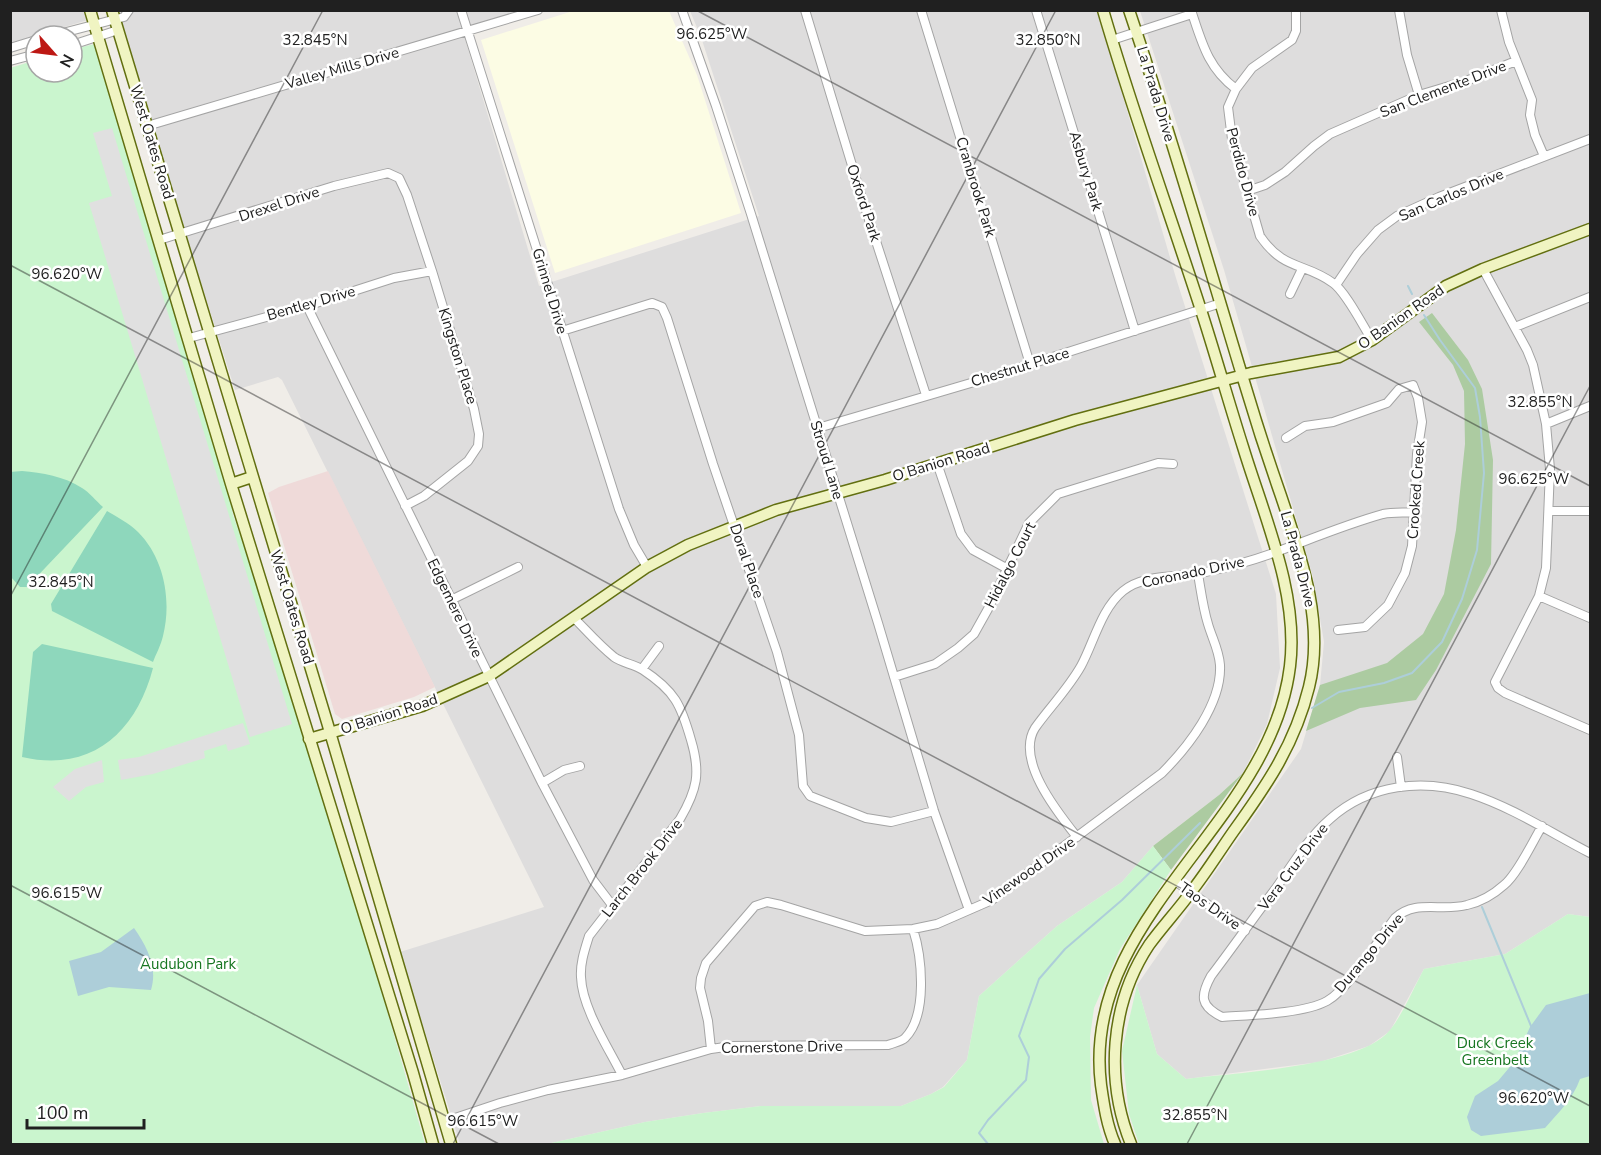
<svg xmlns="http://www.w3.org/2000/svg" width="1601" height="1155" viewBox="0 0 1601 1155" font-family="'Nunito Sans',sans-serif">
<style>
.residential{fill:#dedddd}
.commercial{fill:#efdad9}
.education{fill:#fcfce4}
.forest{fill:#accba1}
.park{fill:#caf5ce}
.pitch{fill:#8ed7bc}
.parking{fill:#e0e0e0}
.water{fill:#adced9}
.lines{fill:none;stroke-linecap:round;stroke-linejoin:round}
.stream{stroke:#adced9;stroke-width:2}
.street-casing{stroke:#a4a4a4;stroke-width:10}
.secondary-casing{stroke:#626f10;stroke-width:13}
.street{stroke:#fff;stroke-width:8}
.secondary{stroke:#f0f4c2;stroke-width:10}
.ticks{fill:none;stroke:#202020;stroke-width:1.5;stroke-opacity:0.45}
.labels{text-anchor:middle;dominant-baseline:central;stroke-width:5;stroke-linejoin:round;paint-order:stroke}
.street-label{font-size:15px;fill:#202020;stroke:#fff}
.park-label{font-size:15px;fill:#177621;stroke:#fff}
.ticks-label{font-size:15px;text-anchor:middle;fill:#202020;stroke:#fff;stroke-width:5;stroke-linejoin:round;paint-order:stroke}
</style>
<rect width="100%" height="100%" fill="#f0ede8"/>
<path class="residential" d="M11,11H85L88,20L11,43Z
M117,11H525L462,29L539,286L759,216L701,37L690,11H1098L1176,278L1276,594L1280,668L1267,724L1243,773L1219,795L1153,846L1122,882L1057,926L979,996L967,1060L943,1087L931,1094L901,1106H761L703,1113L645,1122L547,1144H460L400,952L544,907L282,380L278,377L235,390L169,182Z
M1140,11H1590V917L1568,914L1505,954L1424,969L1390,1031L1369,1046L1320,1062L1186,1079L1157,1054L1137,985L1301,749L1320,685L1324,642L1313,577L1224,270Z"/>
<path class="commercial" d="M328,471L435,687L414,697L342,719L335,714L268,493L279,487Z"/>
<path class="education" d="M576,10L669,11L697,75L741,213L555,273L481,40Z"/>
<path class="forest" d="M1432,313L1468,360L1482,389L1493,460L1491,564L1436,670L1416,700L1360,708L1306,731L1320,685L1387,663L1423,634L1444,594L1456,530L1465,444L1464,391L1453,365L1419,322Z
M1243,773L1171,870L1153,846L1219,795Z"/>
<path class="park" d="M95,44L228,483L233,515L261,594L370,951L425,1144H11L10,68L36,60V72H72V49Z
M1153,846L1171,870L1120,949L1094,1008L1090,1037L1091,1100L1104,1144H547L645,1122L703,1113L761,1106H901L931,1094L944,1087L967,1060L979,996L1057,926L1122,882Z
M1568,914L1590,917V1144H1139L1129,1114L1122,1051L1137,985L1157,1054L1186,1079C1233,1073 1361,1067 1390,1030C1403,1014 1414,987 1424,969L1505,954Z"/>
<path class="pitch" d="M22,471C42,473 64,476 82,488C89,492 96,501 103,507L27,587H20L11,577L10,472Z
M107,511C117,517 129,523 138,532C164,558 172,600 163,636C161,645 156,654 153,662L52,611L51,604Z
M42,644L153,668C136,733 91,773 22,757L33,652Z"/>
<path class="parking" d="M112,128L292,724L250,737L89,203L112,196L93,133Z
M243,723L250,744L228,751L226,744L204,751L205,758L153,774L121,780L118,760L139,757Z
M102,760L104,782L86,787L69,801L53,787L75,769Z"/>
<path class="water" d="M134,928C147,947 158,967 151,990L109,987L78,996L69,961L101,952Z
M1590,993V1076L1580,1079C1573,1099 1558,1113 1545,1128L1481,1136L1471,1130L1467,1117L1475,1096L1498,1081L1514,1062L1530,1027L1546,1005Z"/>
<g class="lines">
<path class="stream" d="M1408,286L1412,294
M1312,708L1339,692L1384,683L1412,673L1442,642L1462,599L1477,550L1484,473L1480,417L1475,388L1440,340L1424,315
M1482,907L1531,1026
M988,1144L979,1133L988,1120L1026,1080L1029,1057L1019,1036L1039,979L1065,949L1122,900L1200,823"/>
<g class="street-casing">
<path id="street" d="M461,10L619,509L634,545L647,567
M682,10L716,106L751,214L878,623L934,811L969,910
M805,10L861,195L926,395
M921,10L1030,364
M1036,10L1135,331
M1191,10C1202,43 1208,68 1236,89
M1296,10V31L1292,40L1252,68L1236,89L1228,107L1232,139L1260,236C1284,271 1304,262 1333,283C1346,292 1363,326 1372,340
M1399,10L1407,55L1419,95
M1501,10L1509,42L1532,100L1530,115L1535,135L1544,156
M51,36L124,17L129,10
M1112,40L1192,14
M72,45L118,30
M10,48L36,40
M10,61L36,54
M147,126L538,10
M1247,191L1265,185L1285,172L1314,146L1330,134L1419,95L1466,81L1516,61
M159,240L334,186L388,173L399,178L407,195L432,271L474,409L479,434L478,446L468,461L424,496L405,506
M1483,269L1527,350L1533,365L1546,424L1550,469L1546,568L1539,596L1495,682L1498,688L1505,693L1590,730
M1336,285L1357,254L1378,230L1397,216L1439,197L1590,139
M1290,294L1302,269
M307,306L542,783L593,880L612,905
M1515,327L1590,297
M562,331L652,303L662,307L667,318L713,464L777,652L799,735L803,786L810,796L866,818L891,822L934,811
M189,338L307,306L394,278L432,271
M1546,424L1590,406
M818,428L981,380L1221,303
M1286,438L1305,426L1333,422L1387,403L1399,389L1413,385L1418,398L1422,422L1417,454L1412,546L1405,573L1388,605L1365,627L1338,630
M937,463L961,534L973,550L1006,568
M1550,511H1590
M1539,596L1590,618
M451,600L518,567
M574,618C587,631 599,645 614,657C622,663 634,664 643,670C675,691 681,705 691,740C701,773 697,790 680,819L589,936C585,949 580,963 581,977C582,1008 608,1047 622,1075
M642,669L659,646
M894,677L935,664L958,648L974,634L988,609L1029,523L1058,494L1158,463L1173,464
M1397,757L1401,787
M542,783L564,770L580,766
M1542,826C1533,841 1517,875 1504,885C1494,894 1480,902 1467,905C1441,912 1416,899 1395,918C1378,940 1350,988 1327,1001C1303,1014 1250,1015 1222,1017C1200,1006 1200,996 1211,976C1233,947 1254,917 1276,888C1292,865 1308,838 1330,819C1369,784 1423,778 1471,794C1514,808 1551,833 1590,853
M1077,837C1058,813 1015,760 1035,728C1050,707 1068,689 1081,666C1094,642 1101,609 1123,591C1145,573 1180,578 1206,572C1229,567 1254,560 1276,552C1311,539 1347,524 1383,514C1393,512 1405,513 1415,512
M1175,881L1245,931
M711,1049L708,1021L700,988L701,978L706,963L755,906L767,902L781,905L865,931L913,929L937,924L992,900L1162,773C1188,747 1222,704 1220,665C1219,650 1212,638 1208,624C1203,608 1201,591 1198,574
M446,1121L500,1103L548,1090L622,1075L711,1049L732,1046L888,1045C893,1043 901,1042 905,1038C928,1015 922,957 913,929"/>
</g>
<g class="secondary-casing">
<path id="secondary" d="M90,10L231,484L413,1073L433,1144
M112,10L327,722L451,1144
M1103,10C1132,110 1168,208 1200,307C1215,353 1228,400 1243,447C1264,516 1299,594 1290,666C1271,825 1080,916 1101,1085C1104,1106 1107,1126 1115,1144
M1129,10C1171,134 1207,260 1245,385C1256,422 1268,459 1281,496C1301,556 1325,623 1309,687C1295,744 1267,785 1233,832C1219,852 1206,873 1191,892C1178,910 1162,927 1149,945C1110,1004 1105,1080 1131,1144
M231,484L252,477
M309,739L422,706L489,676L647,567L688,545L776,510L885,480L1075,420L1251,373L1339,357L1372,340L1446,286L1483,269L1590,229"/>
</g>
<use href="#street" class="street"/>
<use href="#secondary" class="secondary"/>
</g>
<path class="ticks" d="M696,10L1590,486M10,265L1590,1106M10,597L323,10M10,885L499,1144M453,1144L1056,10M1187,1144L1590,386"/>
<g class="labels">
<g class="street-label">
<text transform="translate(342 68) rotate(-16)">Valley Mills Drive</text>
<text transform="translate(1443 89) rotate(-21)">San Clemente Drive</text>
<text transform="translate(1156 94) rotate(73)">La Prada Drive</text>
<text transform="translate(152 142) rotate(73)">West Oates Road</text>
<text transform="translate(1086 171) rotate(73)">Asbury Park</text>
<text transform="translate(1243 172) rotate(75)">Perdido Drive</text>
<text transform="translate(976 187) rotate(73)">Cranbrook Park</text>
<text transform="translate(1451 195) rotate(-23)">San Carlos Drive</text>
<text transform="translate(864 203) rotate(72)">Oxford Park</text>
<text transform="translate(279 204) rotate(-18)">Drexel Drive</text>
<text transform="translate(550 291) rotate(73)">Grinnel Drive</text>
<text transform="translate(311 303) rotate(-16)">Bentley Drive</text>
<text transform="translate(1401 317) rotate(-35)">O Banion Road</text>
<text transform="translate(458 356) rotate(73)">Kingston Place</text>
<text transform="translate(1020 367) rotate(-17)">Chestnut Place</text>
<text transform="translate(827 460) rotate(73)">Stroud Lane</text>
<text transform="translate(941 462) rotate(-17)">O Banion Road</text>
<text transform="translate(1416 490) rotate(-86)">Crooked Creek</text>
<text transform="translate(1298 559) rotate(75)">La Prada Drive</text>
<text transform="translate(747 561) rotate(71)">Doral Place</text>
<text transform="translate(1010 565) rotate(-63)">Hidalgo Court</text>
<text transform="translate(1193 572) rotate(-12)">Coronado Drive</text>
<text transform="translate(292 607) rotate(73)">West Oates Road</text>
<text transform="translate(455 608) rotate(64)">Edgemere Drive</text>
<text transform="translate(389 714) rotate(-18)">O Banion Road</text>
<text transform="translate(1293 867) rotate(-53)">Vera Cruz Drive</text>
<text transform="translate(642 868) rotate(-52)">Larch Brook Drive</text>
<text transform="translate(1029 871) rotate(-35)">Vinewood Drive</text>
<text transform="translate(1210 906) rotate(35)">Taos Drive</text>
<text transform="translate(1369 953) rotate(-50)">Durango Drive</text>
<text transform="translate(782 1047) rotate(-1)">Cornerstone Drive</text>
</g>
<g class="park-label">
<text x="188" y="964">Audubon Park</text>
<text x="1495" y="1043">Duck Creek<tspan x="1495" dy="17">Greenbelt</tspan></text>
</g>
</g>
<g class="ticks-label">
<text x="712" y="39">96.625°W</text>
<text x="315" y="45">32.845°N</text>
<text x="1048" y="45">32.850°N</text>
<text x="67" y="279">96.620°W</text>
<text x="1540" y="407">32.855°N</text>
<text x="1534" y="484">96.625°W</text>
<text x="61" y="587">32.845°N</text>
<text x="67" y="898">96.615°W</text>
<text x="1534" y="1103">96.620°W</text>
<text x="1195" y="1120">32.855°N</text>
<text x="483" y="1126">96.615°W</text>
</g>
<rect width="1601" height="1155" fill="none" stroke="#202020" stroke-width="24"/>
<g transform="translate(54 54) rotate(118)"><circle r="28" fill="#ffffff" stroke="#a6a6a6" stroke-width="1.5"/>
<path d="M0-4.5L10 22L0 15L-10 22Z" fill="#bd1814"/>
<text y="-9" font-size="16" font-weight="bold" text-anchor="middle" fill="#202020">N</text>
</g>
<path d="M27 1119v9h117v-9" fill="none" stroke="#202020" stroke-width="3"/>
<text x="36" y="1119" font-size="18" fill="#202020" stroke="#ffffff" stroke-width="4.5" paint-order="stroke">100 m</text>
</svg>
